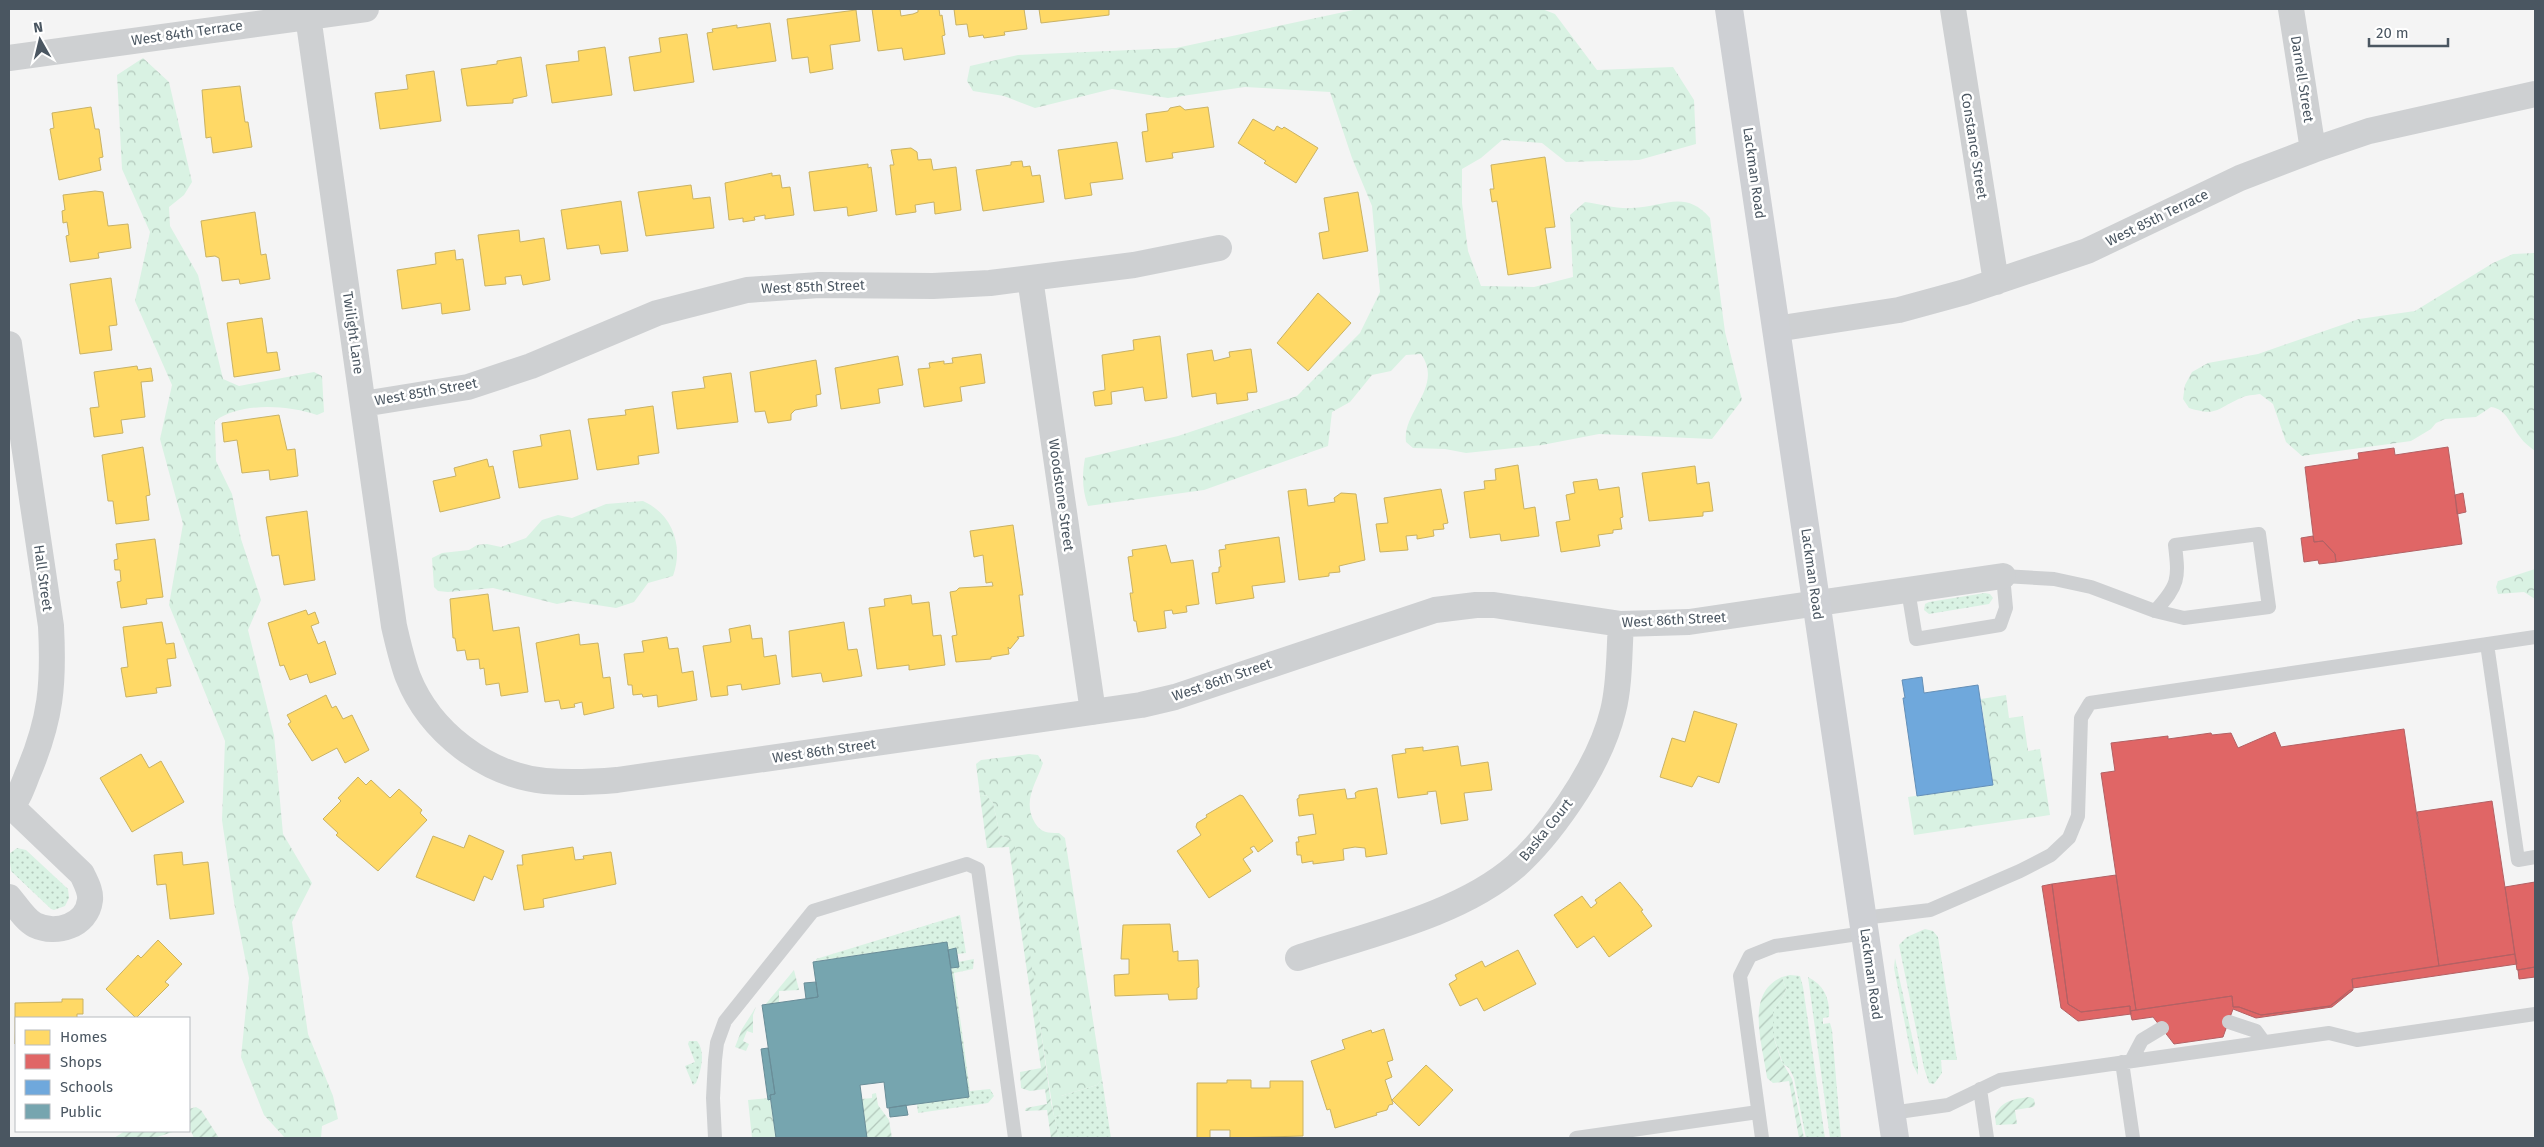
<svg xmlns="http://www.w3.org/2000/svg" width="2544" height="1147" viewBox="0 0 2544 1147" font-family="'Fira Sans',sans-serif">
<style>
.grass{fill:url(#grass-dots)}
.forest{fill:url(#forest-crowns)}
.garden{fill:url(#garden-furrows)}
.homes{fill:#ffd966;stroke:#c9b264}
.shops{fill:#e06666;stroke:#b36164}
.schools{fill:#6fa8dc;stroke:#648fb7}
.public{fill:#76a5af;stroke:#698d98}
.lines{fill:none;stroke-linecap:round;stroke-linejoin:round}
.service{stroke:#ced0d2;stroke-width:14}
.minor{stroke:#ced0d2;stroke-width:26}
.secondary{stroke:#ced0d4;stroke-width:28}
.labels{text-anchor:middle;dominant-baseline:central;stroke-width:5;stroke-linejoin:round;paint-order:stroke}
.street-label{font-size:14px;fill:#4a5661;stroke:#fff}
</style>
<defs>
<pattern id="grass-dots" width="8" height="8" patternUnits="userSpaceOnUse" patternTransform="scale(1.25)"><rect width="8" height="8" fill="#d9f2e3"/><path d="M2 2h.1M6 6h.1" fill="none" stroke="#b2c7bb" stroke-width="1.8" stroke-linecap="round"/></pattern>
<pattern id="forest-crowns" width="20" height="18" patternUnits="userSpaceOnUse" patternTransform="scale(1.25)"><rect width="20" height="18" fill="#d9f2e3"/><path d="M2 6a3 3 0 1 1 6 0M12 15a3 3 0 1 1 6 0" fill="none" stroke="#b2c7bb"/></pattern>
<pattern id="garden-furrows" width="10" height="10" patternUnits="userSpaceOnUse" patternTransform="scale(1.25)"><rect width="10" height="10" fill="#d9f2e3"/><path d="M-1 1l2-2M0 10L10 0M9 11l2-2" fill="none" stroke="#b2c7bb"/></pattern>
</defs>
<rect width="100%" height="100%" fill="#f4f4f4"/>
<path class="grass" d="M1985,593L1990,594L1993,598L1989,604L1929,614L1924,610L1925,604L1929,602Z
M17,848L26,850L68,889L69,898L65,906L54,910L51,909L11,871L9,854Z
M960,915L966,953L957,954L956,949L948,950L947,942L816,961V959Z
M1925,929L1933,931L1938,937L1957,1060H1941L1942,1073L1934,1084L1929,1083L1924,1068L1899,945L1907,937Z
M1895,958L1918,1064V1075L1913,1065L1894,968Z
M974,959L973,969L954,973L970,1091L990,1089L994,1096L988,1103L918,1113L917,1104L969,1096L951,968L959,967L958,962Z
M1790,975L1800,976L1803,987L1825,1138H1806L1794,1078L1789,1068L1783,1064L1773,1035V1011L1783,997L1786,989L1782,977Z
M1808,977C1825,986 1830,999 1829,1017L1823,1018V1024L1830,1023L1832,1030L1841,1138H1830Z
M689,1041H697C706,1052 701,1071 696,1083L693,1085L685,1066L695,1062L688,1044Z
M1102,1079L1111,1138H1059L1054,1117L1061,1115V1096L1097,1085Z"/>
<path class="forest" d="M1358,9H1542L1555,14L1597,70L1673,67L1694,100L1696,144L1639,160L1566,162L1542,143L1502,140L1481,158L1462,169V203L1468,251L1481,286L1534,287L1573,277L1570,215L1585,202C1600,204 1617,209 1632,208C1664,207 1685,189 1710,218L1725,332L1742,400L1712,439L1599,434L1542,445L1466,453L1445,449L1413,448L1406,442C1402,411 1444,387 1421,354L1406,355L1391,371L1372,375L1350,402L1332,412L1328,446L1204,490L1088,506C1082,490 1082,474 1085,458L1178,436L1297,396L1360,333L1380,292L1372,206L1352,158L1330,92L1245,87L1168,98L1112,89L1035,108L1004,96L973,91L967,81L970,66L1018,55L1176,48Z
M143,58L169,82L192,182L184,195L169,207L170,226L198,275L223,379L239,386L314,372L322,376L324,412L317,415C288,405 240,402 215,421L216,461L232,494L241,539L261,600L248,630L274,735L283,834L312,883L292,922L308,1034L333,1096L338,1119L322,1126L321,1138H285L264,1115L241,1057L249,978L234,902L222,820L225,741L169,605L183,524L160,439L172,385L135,301L150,232L122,169L117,75Z
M2535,253V451C2530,447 2524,443 2520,437C2511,426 2507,409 2491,407L2476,417L2445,419L2436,423L2431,429L2411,441L2302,456L2286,442L2273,404L2260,394C2254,395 2246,395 2241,398C2217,408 2218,417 2189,408L2183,399L2185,385L2192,372L2208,363L2258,354L2359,319L2415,311L2493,263L2513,254Z
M643,501C672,514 684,545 673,576L648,583L634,602L616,608L571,601L557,604L493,588L448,592L438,591L434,587L432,558L442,553L469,550L477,545L487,544L501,547L526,538L542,520L558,515L572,518L606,504Z
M2535,569V599L2524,592L2498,594L2496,587L2498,581Z
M2006,695L2009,718L2023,716L2028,751L2040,749L2050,815L1914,835L1908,797L1993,785L1981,699Z
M1029,754L1038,755L1043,763C1036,784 1022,801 1035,823C1041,833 1048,833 1059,833L1065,838L1102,1079L1097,1085L1061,1096V1115L1054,1117L1012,840L1000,835L993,803L986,795L980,796L976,764L981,760Z
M770,1098L776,1138H752L748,1100Z"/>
<path class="garden" d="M986,795L993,803L1000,835L1012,840L1015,847L1051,1103L1059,1138H1051L1047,1110L1025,1111L1026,1108L1047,1104L1045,1089L1030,1091L1021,1088L1020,1072L1041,1068L1009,847L987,848L980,796Z
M794,970L799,990L779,991V1003L765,1005Z
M1782,977L1786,989L1783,997L1773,1011V1035L1781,1060L1792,1079L1804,1138H1799L1789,1081L1773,1083L1767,1078C1763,1046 1744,993 1782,977Z
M756,1007L753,1015V1033L747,1031L743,1041L749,1044L746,1051L735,1047L742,1029Z
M876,1093L878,1105L889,1120L892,1138H867L862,1099L872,1098V1094Z
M2030,1097L2034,1099L2035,1105L2033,1107L2015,1110L2017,1124L1996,1125L1995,1116C2001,1100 2015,1099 2030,1097Z
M196,1107L201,1110L219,1138H194L189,1127V1109Z
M125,1131H176L154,1138H114Z"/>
<path class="homes" d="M872,9H900L901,16L913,14L918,12V9H939L940,16L942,15L945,35L942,36L945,54L904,60L902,48L878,51Z
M954,9H1024L1027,29L1004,32L1005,35L984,38L983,35L969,37L967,24L956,25Z
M1039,9H1109V15L1041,23Z
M856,10L860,41L830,45L833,69L810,73L808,57L792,59L787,19Z
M770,23L776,61L713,70L707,33L713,32L712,29L737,25V28Z
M687,34L694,82L634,91L629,57L661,52L659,38Z
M605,47L612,95L552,103L546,65L579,61L578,51Z
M521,57L527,96L513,99V103L467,106L461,69L497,64V61Z
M434,71L441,121L380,129L375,93L408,89L406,75Z
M240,86L245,122H248L252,147L213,153L211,137L206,138L202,90Z
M1180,106L1185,110L1208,107L1214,147L1172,153L1173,158L1146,162L1142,132L1148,131L1146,114L1168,111L1170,108Z
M91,107L95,129H99L103,157L99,158L101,170L59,180L50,129L54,128L52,113Z
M1253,119L1274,131L1277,126L1282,129L1284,127L1318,148L1296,183L1264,163L1266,161L1238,143Z
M1117,142L1123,179L1090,183L1092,195L1065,199L1058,150Z
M911,148L917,152L918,160L931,159L933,170L956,167L961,210L935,214L934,202L915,205L916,212L896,215L890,165H894L891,150Z
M1545,157L1555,227L1545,228L1551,268L1508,275L1497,201L1492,202L1490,189H1494L1491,165Z
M1022,161L1023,167L1030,166L1032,176L1040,175L1044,202L983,211L976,170L1011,165V162Z
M868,164V168L871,167L877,211L848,216L847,207L814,211L809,172Z
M772,173V176L780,175L782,188L790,187L794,215L765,219V215L754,217L755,220L743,222V218L729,220L725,183Z
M691,185L693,199L710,197L714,228L646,236L638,192Z
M95,191L103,192L108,226L128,224L131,248L98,253L99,258L70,262L66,236L69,235L67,222L63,223L62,211L65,210L63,195Z
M1358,192L1368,251L1323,259L1319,233L1329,231L1324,198Z
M621,201L628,251L601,254L599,245L567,249L561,210Z
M255,212L261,255L266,254L270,279L240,284L239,279L222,281L219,258L215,256L206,257L201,221Z
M519,230L520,242L544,238L550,280L523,285L521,275L505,277L506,284L485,286L478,235Z
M455,250L456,260L463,259L470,310L442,314L441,303L402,309L397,270L436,264L435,253Z
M111,278L117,325L109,326L112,350L80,354L70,284Z
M1318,293L1351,323L1308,371L1277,343Z
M262,318L267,353L277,352L280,370L234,377L227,323Z
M1160,336L1167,398L1145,401L1143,387L1111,392L1112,404L1095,406L1093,392L1105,390L1102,355L1134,350L1133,340Z
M1251,349L1257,392L1247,393L1248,400L1217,404L1216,393L1192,397L1187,354L1212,350L1214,361L1230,357L1229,352Z
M981,354L985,383L960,387L962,401L924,407L918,369L930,368L929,363L944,361V364L953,363L952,358Z
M898,356L903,385L878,389L880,403L841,409L835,368Z
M816,360L821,394L816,395L817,406L795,410L791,414V420L768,423L765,411L755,412L750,372Z
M137,366L138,370L151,368L153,381L141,382L145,417L121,420L123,433L94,437L90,408L99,407L94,372Z
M731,373L738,422L677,429L672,392L705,388L703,377Z
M653,406L659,453L638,456L639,464L597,470L588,419L626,415L625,410Z
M279,415L287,450L295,449L298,476L270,480L269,470L242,473L237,440L224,442L222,423Z
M570,430L578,479L519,488L513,451L542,446L540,435Z
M143,447L150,495L146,496L149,520L116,524L113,501H108L102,455Z
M487,459L489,467L493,466L500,498L440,512L433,481L456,476L454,468Z
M1518,465L1524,509L1535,507L1539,536L1501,541L1500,534L1470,538L1464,492L1485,489L1484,481L1496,480L1495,469Z
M1695,466L1697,484L1709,482L1713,511L1703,512V516L1649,521L1642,473Z
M1597,479L1599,490L1619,487L1623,517L1620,518L1622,529L1613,530V533L1598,535L1600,546L1561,552L1556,522L1570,520L1566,495L1575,493L1573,482Z
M1306,489L1308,506L1335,502L1334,498L1341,493L1356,494L1365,560L1339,566L1340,572L1329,573V576L1299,580L1288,491Z
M1441,489L1448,523L1443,524L1444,529L1433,530L1434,536L1417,539V535L1406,536L1408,550L1380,552L1376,524L1388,523L1384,498Z
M307,511L315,580L284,585L279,555L272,556L266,517Z
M1013,525L1023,595H1019L1024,636L1017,637L1019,638L1010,649L1008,647L1009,654L991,657V659L956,662L952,636L957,635L950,592L956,591L959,588L993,586L992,582L986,583L983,555L974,557L970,531Z
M1279,537L1285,582L1252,586L1254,598L1216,604L1212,573L1219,572V567H1221L1219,550L1226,549L1225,545Z
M155,539L163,597L146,599L147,604L121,608L117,582L121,581L120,570H115L114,560L118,559L116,544Z
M1166,545L1171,563L1193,560L1199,604L1186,606L1187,612L1173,614L1172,610L1164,611L1166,628L1138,632L1136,621H1134L1130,593H1133L1128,557L1133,556L1132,550Z
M488,594L493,631L519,627L528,692L501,696L499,683L486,685L484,668L480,669L479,659L467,660L465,650L457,651L455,638H453L450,599Z
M911,595L912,604L929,602L933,636L941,635L945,665L909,670V665L877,669L869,608L885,606L884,599Z
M306,610L308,615L315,612L319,623L311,626L318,644L325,641L336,674L310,683L307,674L290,680L284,665L280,666L268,623Z
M162,622L166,644L174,643L176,658L167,659L171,686L156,688L157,693L126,697L121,668L128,667L123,627Z
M844,622L848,650L857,649L862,676L823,682L821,673L792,677L789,631Z
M750,625L752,639L762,638L764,657L776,655L780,684L742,690L741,684L727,686L728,695L711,697L703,646L731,642L729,629Z
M579,634L580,645L598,643L603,678L610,677L614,708L584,715L582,702L574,704L575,707L561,709L559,700L545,702L536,643Z
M667,637L669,649L678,648L682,673L693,671L697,700L658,707L657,695L643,697L642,694L633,695L632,685H628L624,654L644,652L642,641Z
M326,695L332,708L336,706L343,719L352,715L369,750L345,763L337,748L312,761L288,724L291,722L287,715Z
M1694,711L1737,724L1719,783L1698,776L1692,787L1660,777L1672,738L1685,742Z
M1458,746L1461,766L1488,762L1492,790L1464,793L1468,820L1441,824L1436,791L1427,792L1428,794L1398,798L1392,755L1406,753L1405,749L1423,747V751Z
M141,754L149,768L161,761L184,802L132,832L100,778Z
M358,777L366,785L371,780L390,798L399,789L422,810L420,813L427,820L378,871L336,835L338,833L323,819L341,801L338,798Z
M1377,788L1387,854L1366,857L1365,848L1355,847L1343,849L1344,860L1313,864V861L1302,863L1301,855H1297L1296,842H1299L1298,837L1316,834L1313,814L1299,816L1297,799L1299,798V795L1345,789L1347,799L1356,798L1355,793L1358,791Z
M1240,795L1243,796L1273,841L1258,852L1254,846L1250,848L1253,852L1243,859L1251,871L1209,898L1177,851L1201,835L1196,827L1197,823L1207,817L1206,815Z
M469,835L504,851L492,880L484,876L474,901L416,877L433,836L464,848Z
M573,847L575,860L584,859L583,856L611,852L616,884L543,899L544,907L524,910L517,865H523L522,855Z
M182,852L183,865L208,862L214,914L170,919L166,884L157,885L154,855Z
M1620,882L1643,910L1641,911L1652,926L1609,957L1594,936L1577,948L1554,915L1582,896L1591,908L1597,903L1595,900Z
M1170,924L1173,952L1178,951V961L1198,960L1199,987L1197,988V999L1169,1000L1168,994L1115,996L1114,975L1129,974V959H1121L1123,925Z
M158,940L182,964L165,982L169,985L136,1018L106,989L138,955L141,958Z
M1518,950L1536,984L1484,1011L1477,998L1460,1006L1449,984L1457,979L1455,975L1482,961L1485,967Z
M62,999H83V1014H77V1018H16L15,1044V1003L62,1002Z
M1384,1029L1393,1060L1387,1062L1392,1077L1385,1080L1393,1104L1389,1105L1387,1110L1376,1113L1377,1115L1335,1128L1330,1109L1327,1110L1311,1061L1345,1049L1342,1040L1371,1030L1372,1033Z
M1426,1065L1453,1090L1419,1126L1392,1100Z
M1227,1080H1251V1088H1270V1081H1303V1136L1230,1138V1130H1210V1138H1197V1083H1227Z"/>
<path class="shops" d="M2448,447L2462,544L2336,562L2335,554L2323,541L2314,542L2305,467L2359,459L2358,453L2394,448L2395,455Z
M2463,493L2466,512L2457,514L2455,495Z
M2313,536L2314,542L2323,541L2335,554L2336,562L2319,564L2318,560L2304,562L2301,538Z
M2404,729L2439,966L2352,979L2353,990L2330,1006L2261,1015L2239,1007H2233L2232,996L2136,1010L2101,773L2115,771L2111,743L2168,736V739L2211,733L2212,735L2231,733L2238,748L2275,732L2281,747Z
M2492,801L2515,954L2439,966L2417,812Z
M2116,875L2136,1010L2130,1011V1006L2081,1012L2068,1004L2052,884Z
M2535,882V967L2517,970L2505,887Z
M2052,884L2068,1004L2081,1012L2130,1006L2131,1014L2078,1021L2061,1008L2042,886Z
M2515,954L2517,964L2353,988L2352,979Z
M2535,967V977L2519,979L2518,970Z
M2350,990H2353L2332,1007L2256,1018L2233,1009L2223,1037L2174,1044L2153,1017L2132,1020L2130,1011L2232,996L2233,1007H2239L2261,1015L2330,1006Z"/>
<path class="schools" d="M1922,677L1924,693L1978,685L1993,785L1917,796L1903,698H1905L1902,680Z"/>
<path class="public" d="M947,942L969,1097L887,1108L884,1082L860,1085L867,1138H776L770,1095L775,1094L762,1005L818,997L813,962Z
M956,948L959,967L951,968L948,950Z
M816,982L818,997L806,999L804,983Z
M768,1048L775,1094L770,1095L771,1099L768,1100L761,1049Z
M906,1105L908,1115L890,1117L889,1108Z"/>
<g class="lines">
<path class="service" d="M1908,590L1916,639L2000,625L2006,608L2003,576L2054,579L2091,587L2155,611L2184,618L2269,607L2259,534L2175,545C2179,579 2179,585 2155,611
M2487,644L2518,860L2535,857
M1863,918L1930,910L2020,871L2051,855L2069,838L2078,816L2081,718L2090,703L2535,637
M2229,1022L2256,1031L2264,1042
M2131,1061L2142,1040L2162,1028
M2122,1062L2133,1138
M1980,1089L1987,1138
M1891,1113L1948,1105L2000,1080L2329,1033L2357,1040L2535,1014
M715,1138L713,1098L715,1060L717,1043L725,1021L813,911L967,864L978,869L1015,1138
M1576,1138L1758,1112
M1762,1138L1740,976L1750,956L1775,946L1865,933"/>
<path class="minor" d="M307,9L394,626C398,643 402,661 408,677C430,732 486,775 545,781C569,783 593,782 617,780L1141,705L1175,697L1435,610L1476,605H1494L1621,624L1689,622L2003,576
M1953,9L1996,282
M2291,9L2313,150
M9,58L366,9
M1030,278L1093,712
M1776,329L1899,310L1965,292L2087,251L2240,178L2313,150L2369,131L2535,94
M9,344L51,626C54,684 51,719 28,773C23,785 18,801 9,810
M363,404L468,387L531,366L657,313L747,290L819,285L933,286L990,283L1134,265L1219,248
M9,897C16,905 25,920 35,925C56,935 87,926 90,900C91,891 86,883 82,874L12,807
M1298,958C1367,935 1460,915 1516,866C1536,848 1554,825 1569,803C1588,775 1605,744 1613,711C1620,684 1619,652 1621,624"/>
<path class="secondary" d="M1729,9L1895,1138"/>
</g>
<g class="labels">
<g class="street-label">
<text transform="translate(187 33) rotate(-8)">West 84th Terrace</text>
<text transform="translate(2302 79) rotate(81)">Darnell Street</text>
<text transform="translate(1974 146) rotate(81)">Constance Street</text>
<text transform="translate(1754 173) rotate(82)">Lackman Road</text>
<text transform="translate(2157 218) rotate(-26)">West 85th Terrace</text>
<text transform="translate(813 287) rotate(-2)">West 85th Street</text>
<text transform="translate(353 333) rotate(82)">Twilight Lane</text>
<text transform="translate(426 392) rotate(-10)">West 85th Street</text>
<text transform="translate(1061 495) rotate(82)">Woodstone Street</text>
<text transform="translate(1812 574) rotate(82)">Lackman Road</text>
<text transform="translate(43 578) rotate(82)">Hall Street</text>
<text transform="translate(1674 620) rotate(-3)">West 86th Street</text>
<text transform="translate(1222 680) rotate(-19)">West 86th Street</text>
<text transform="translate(824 751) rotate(-8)">West 86th Street</text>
<text transform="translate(1546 830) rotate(-51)">Baska Court</text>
<text transform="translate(1871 974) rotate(82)">Lackman Road</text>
</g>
</g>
<rect width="2544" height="1147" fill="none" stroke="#4a5661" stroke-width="20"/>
<rect x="15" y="1017" width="175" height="115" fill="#ffffff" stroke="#b7bbc0"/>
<rect x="25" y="1030" width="25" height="15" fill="#ffd966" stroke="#b7bbc0"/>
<text x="60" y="1042" font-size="15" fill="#4a5661">Homes</text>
<rect x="25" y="1054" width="25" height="15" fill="#e06666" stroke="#b7bbc0"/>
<text x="60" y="1067" font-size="15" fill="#4a5661">Shops</text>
<rect x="25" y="1080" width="25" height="15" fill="#6fa8dc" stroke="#b7bbc0"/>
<text x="60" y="1092" font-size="15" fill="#4a5661">Schools</text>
<rect x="25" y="1104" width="25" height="15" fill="#76a5af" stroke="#b7bbc0"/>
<text x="60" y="1117" font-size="15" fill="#4a5661">Public</text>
<g transform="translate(40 40) rotate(352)" stroke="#ffffff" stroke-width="4" paint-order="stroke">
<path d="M0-4L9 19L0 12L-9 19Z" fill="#4a5661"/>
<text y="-8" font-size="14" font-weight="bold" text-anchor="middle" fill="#4a5661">N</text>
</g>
<path d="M2369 38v8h79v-8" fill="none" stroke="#4a5661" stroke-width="2.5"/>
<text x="2376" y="38" font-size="15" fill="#4a5661" stroke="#ffffff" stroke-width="4" paint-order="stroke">20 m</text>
</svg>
